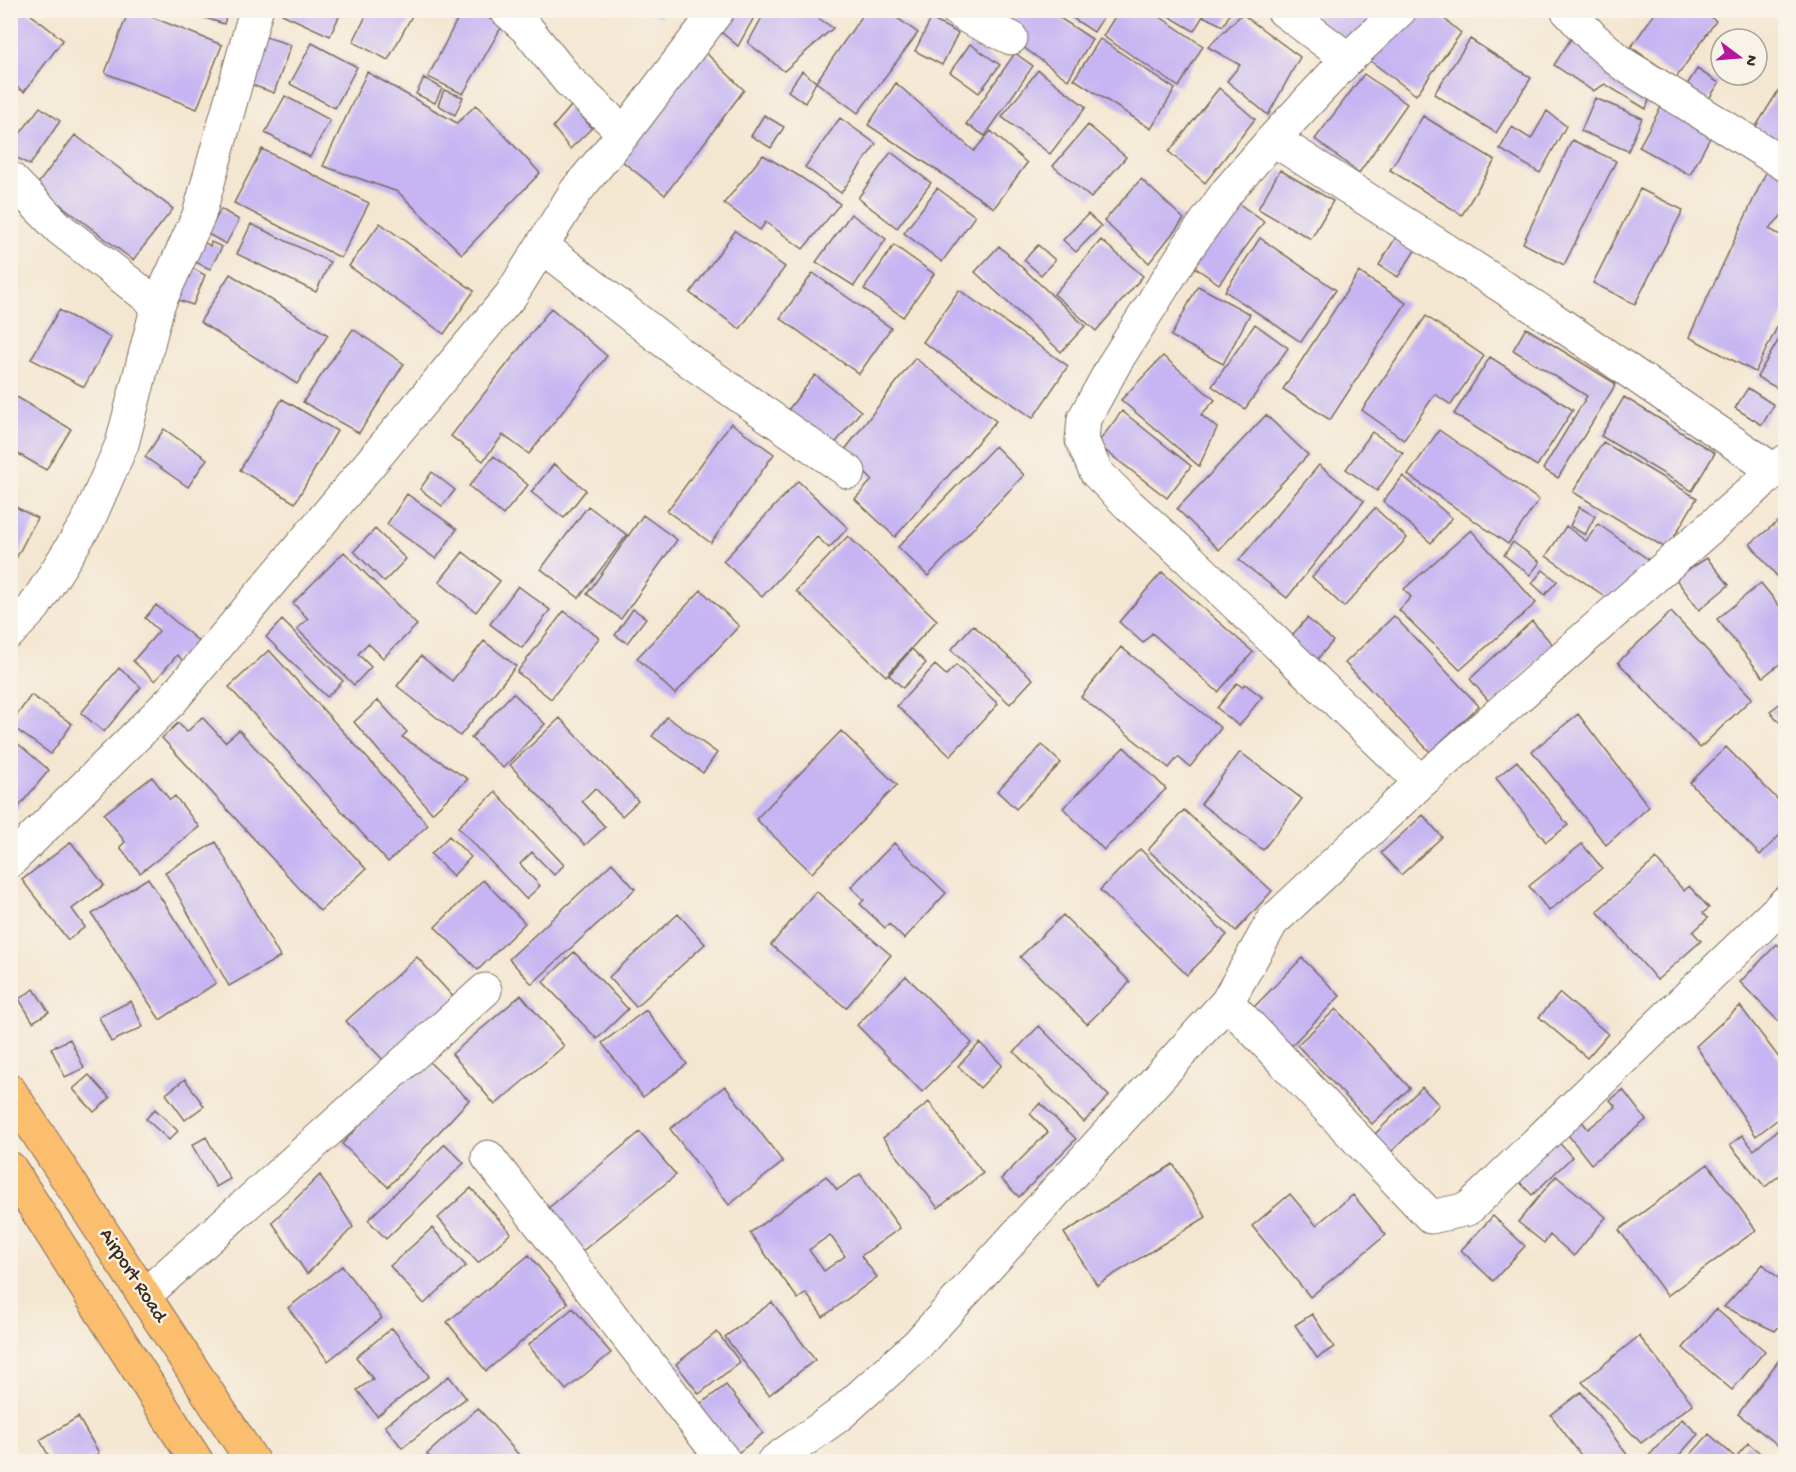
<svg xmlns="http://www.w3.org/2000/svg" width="1796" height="1472" viewBox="0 0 1796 1472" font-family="'Gochi Hand',sans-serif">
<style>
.building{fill:#c6b5f2;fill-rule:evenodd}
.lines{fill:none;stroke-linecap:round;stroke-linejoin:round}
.minor-casing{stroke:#7c6c5d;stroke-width:35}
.highway-casing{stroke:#7c6c5d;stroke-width:35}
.minor{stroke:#fff;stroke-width:33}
.highway{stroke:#fbbd6e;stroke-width:33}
.labels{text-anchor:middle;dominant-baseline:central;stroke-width:5;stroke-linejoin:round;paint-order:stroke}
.street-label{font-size:20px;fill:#3b2a1e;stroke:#f7f3e8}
</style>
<rect width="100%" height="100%" fill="#f7f3e8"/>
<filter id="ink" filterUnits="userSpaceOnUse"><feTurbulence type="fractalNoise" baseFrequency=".0167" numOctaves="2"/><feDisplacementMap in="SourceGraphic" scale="12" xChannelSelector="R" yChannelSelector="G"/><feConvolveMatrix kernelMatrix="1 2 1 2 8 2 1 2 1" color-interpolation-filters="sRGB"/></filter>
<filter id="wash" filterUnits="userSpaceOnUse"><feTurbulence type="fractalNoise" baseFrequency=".008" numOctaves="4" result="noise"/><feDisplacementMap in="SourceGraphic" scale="24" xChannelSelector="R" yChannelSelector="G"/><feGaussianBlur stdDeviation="1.35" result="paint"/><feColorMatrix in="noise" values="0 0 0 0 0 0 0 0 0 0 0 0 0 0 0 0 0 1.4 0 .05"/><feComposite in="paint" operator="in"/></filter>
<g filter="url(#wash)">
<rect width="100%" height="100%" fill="#f4e7d2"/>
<g id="blocks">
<path class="building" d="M10,10H25L63,40L24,92L10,82Z
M129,10H134L222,45L197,109L105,73Z
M201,10H228L224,24L199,16Z
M283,10H342L330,36L282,14Z
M369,10H415L388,60L353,42Z
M462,10H475L502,26L463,94L428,77Z
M647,10H663L660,17Z
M728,10H758L738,46L715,27Z
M766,10H806L833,28L784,71L748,43Z
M866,10H886L918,33L858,113L816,82Z
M1010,10H1048L1092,39L1068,80L1011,38L1025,31L1008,14Z
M1060,10H1108L1094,32Z
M1119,10H1150L1203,46L1179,87L1103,36Z
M1158,10H1232L1223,26L1203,16L1194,31Z
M1319,10H1378L1351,51L1310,23Z
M1414,10H1434L1461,33L1416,95L1365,57Z
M1657,10H1701L1716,21L1676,78L1631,47Z
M1242,14L1300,57L1268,115L1227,81L1240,65L1208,47Z
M931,19L958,33L942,65L915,51Z
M1574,34L1651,94L1646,109L1605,84L1593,91L1554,65Z
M263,36L291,45L274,93L247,83Z
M1100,39L1175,89L1151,129L1074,79Z
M1470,39L1531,78L1496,133L1434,94Z
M312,43L357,67L335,108L290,84Z
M970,44L1000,65L979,93L950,72Z
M703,50L744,90L665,195L622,161Z
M1015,53L1033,66L985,136L966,124Z
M1697,69L1719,83L1705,105L1683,91Z
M1038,70L1086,107L1050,154L1002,117Z
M802,71L816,82L805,103L788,91Z
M367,72L457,123L476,105L540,173L462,254L398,192L323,166Z
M1364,74L1407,104L1359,173L1315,139Z
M424,78L442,88L435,103L416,94Z
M896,83L974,151L991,131L1027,163L994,208L868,125Z
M1219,88L1255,119L1205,183L1169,152Z
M1780,88L1786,91V151L1753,131Z
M444,90L463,97L455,115L438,105Z
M285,96L330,120L310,157L265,133Z
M1595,98L1642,118L1628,151L1581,131Z
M572,105L592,128L570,149L553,127Z
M1662,105L1712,134L1690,175L1639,147Z
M40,107L60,121L30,165L10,154V147Z
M1547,111L1566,126L1540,173L1500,149L1512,127L1531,139Z
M764,115L784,127L771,148L751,136Z
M1423,116L1495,160L1462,215L1390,170Z
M840,118L876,144L841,193L805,167Z
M1088,125L1126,157L1091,198L1053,166Z
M75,135L173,209L133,260L36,186Z
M1572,140L1616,161L1564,265L1523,243Z
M262,149L369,203L341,258L234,203Z
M891,152L931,183L897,228L858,198Z
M763,155L799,176L840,204L803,249L766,222L760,230L724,203Z
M1769,166L1786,173V215L1783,214L1769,229L1786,238V309L1755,372L1689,337Z
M1280,170L1333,201L1311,239L1258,209Z
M1141,179L1184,219L1149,263L1104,221Z
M937,188L975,216L942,262L904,233Z
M1640,189L1683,210L1635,304L1593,283Z
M1238,203L1264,222L1219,284L1193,266Z
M221,209L239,220L226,244L208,234Z
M851,214L886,239L854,286L816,262Z
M1088,214L1101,226L1076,252L1063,240Z
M380,223L474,291L444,334L349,266Z
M251,224L330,262L316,292L237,254Z
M735,231L785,267L740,329L690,293Z
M1396,237L1416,249L1398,277L1379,265Z
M1260,238L1336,290L1301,342L1225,291Z
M201,240L210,246L211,242L222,247L210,269L187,258Z
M1101,240L1143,276L1096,331L1054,294Z
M894,245L934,274L903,317L864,289Z
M1038,245L1055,260L1041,275L1024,260Z
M999,246L1085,326L1061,352L975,272Z
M185,264L205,275L193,305L169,297Z
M1359,272L1406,303L1330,420L1283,389Z
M813,273L891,328L859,374L780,318Z
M230,274L328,335L297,384L200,322Z
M1198,286L1250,314L1223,364L1171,336Z
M959,290L1068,366L1033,418L923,342Z
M551,308L607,356L529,454L503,435L483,461L451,436Z
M59,310L111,338L84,387L31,359Z
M1426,316L1484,356L1451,405L1435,394L1404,440L1362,410Z
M1255,324L1288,348L1245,409L1212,386Z
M1786,327V393L1757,377Z
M1526,328L1616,384L1558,478L1543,469L1587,396L1513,350Z
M353,329L404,364L359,433L303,402Z
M1163,356L1215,400L1201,415L1217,428L1199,466L1121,400Z
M1490,357L1573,410L1537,466L1454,414Z
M915,358L996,421L895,537L855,499L872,480L844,451Z
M815,375L861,411L833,446L788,410Z
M1748,388L1774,405L1762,425L1735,408Z
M10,393L71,429L46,470L10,449Z
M1624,397L1715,453L1692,491L1601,436Z
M282,399L337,431L295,503L240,470Z
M1122,411L1191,466L1167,498L1097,444Z
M1266,415L1308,455L1219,550L1177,509Z
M731,423L774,454L711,543L667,511Z
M164,429L207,459L188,487L145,457Z
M1439,430L1539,500L1508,544L1408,475Z
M1372,432L1403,453L1377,491L1346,469Z
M1603,442L1697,498L1667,549L1573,492Z
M995,446L1024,475L928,576L898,547Z
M494,456L528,485L503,515L469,486Z
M554,464L586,490L564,518L531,492Z
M1319,465L1364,501L1287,598L1239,560Z
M432,472L455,490L442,506L420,489Z
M1403,476L1452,518L1431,543L1383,501Z
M798,481L848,528L829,548L817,537L762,597L723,561Z
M407,494L457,529L436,559L387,524Z
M10,504L37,518L10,570Z
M588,506L627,535L579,598L541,569Z
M1579,507L1595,516L1585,535L1570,526Z
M1375,508L1407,538L1344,607L1312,577Z
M643,515L677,540L621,619L587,594Z
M1786,515V587L1750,544Z
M1598,524L1649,560L1619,606L1546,556L1566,526L1586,541Z
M375,529L406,559L384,582L354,551Z
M1471,530L1536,603L1460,670L1399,610L1411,597L1404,589Z
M848,536L937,620L886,676L796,591Z
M1513,542L1540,562L1530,575L1504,555Z
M344,552L417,625L383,658L368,643L358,654L371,667L354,685L297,629L308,619L293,603Z
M463,552L500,581L476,612L439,582Z
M1707,558L1729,585L1699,610L1675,578Z
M1543,570L1557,581L1545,595L1532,583Z
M1162,572L1253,652L1218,692L1152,633L1143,643L1119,622Z
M1761,583L1786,614V659L1763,677L1717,619Z
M518,586L550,610L522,648L490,624Z
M701,590L739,626L675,694L637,658Z
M156,605L203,645L187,664L177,655L155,681L133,661L159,631L145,618Z
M633,609L646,618L627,643L615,635Z
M564,611L599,638L551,699L517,672Z
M1671,612L1752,698L1700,748L1618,662Z
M1394,616L1479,706L1430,752L1345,663Z
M1307,618L1333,641L1314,663L1288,640Z
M282,620L343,681L327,697L266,637Z
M1532,621L1553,645L1492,705L1470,679Z
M973,625L1033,679L1010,704L951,650Z
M484,641L516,666L460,736L397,686L421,656L452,681Z
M1121,647L1221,728L1190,767L1178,757L1169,768L1081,697Z
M912,649L926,663L903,688L889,675Z
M269,650L428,825L388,862L229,687Z
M935,665L946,675L956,665L998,704L950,756L897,706Z
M119,668L141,687L104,732L81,713Z
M1237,683L1242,687L1245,684L1262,697L1239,726L1217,708Z
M513,693L545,724L503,768L471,738Z
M31,695L72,724L51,754L10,725Z
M1786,699V730L1770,711Z
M378,700L407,732L402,737L468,779L432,813L354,722Z
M1578,714L1649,807L1606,845L1532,751Z
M202,717L225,742L239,730L366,869L320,911L162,738L178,723L187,732Z
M667,717L717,753L703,773L652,736Z
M560,718L638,801L622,816L595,788L582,801L605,827L585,845L510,765Z
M841,731L897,785L812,873L756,819Z
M10,737L49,770L16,810L10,805Z
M1042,745L1061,763L1016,809L997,791Z
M1124,747L1166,789L1104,850L1063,808Z
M1726,747L1786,808V829L1760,855L1690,783Z
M1240,752L1302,799L1263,850L1201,804Z
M1517,761L1568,825L1546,842L1496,778Z
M152,777L170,800L175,796L199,827L140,873L120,847L125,842L104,814Z
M495,792L564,865L554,875L532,852L520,864L540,886L526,899L458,827Z
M1184,810L1272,891L1236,931L1148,850Z
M1423,815L1442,837L1401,875L1381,853Z
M449,836L471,857L453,876L431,854Z
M71,842L104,885L72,909L85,927L68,940L22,880Z
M216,842L280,957L229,986L165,872Z
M894,843L946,893L904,939L889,924L885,928L860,904L864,900L851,887Z
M1582,844L1602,868L1549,911L1529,886Z
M1140,849L1227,935L1187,975L1100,890Z
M1656,859L1684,891L1689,886L1709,908L1703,913L1708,918L1693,932L1701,941L1657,980L1597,911Z
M612,863L635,889L532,984L509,959Z
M148,878L216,983L160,1020L92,914Z
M483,880L525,923L478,970L435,927Z
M816,891L891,955L846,1008L771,945Z
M678,914L705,944L636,1007L609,977Z
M1063,915L1130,982L1087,1024L1020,957Z
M1777,944L1786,952V1014L1778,1021L1740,982Z
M574,952L628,1009L597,1039L543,982Z
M417,957L456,1000L388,1065L346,1021Z
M1302,958L1340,996L1290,1047L1252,1009Z
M906,976L972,1043L922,1092L857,1025Z
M34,989L49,1012L33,1022L19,999Z
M1560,993L1608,1034L1587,1058L1539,1017Z
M521,995L564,1046L495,1105L452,1054Z
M131,1001L143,1027L111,1042L99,1017Z
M1740,1006L1786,1067V1113L1756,1136L1696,1046Z
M1336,1009L1410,1088L1372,1124L1297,1045Z
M646,1010L687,1064L643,1097L602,1043Z
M1039,1026L1109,1096L1084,1122L1014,1052Z
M70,1039L84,1068L65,1077L51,1048Z
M980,1043L1002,1065L980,1088L958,1066Z
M424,1057L469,1100L388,1187L342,1144Z
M89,1075L110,1098L94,1112L73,1089Z
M185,1079L204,1106L185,1120L166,1094Z
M725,1086L783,1162L729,1205L670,1129Z
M1422,1087L1439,1105L1387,1156L1370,1139Z
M1623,1090L1646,1120L1591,1164L1562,1127L1577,1115L1588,1129L1616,1107L1610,1100Z
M929,1102L983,1173L938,1208L883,1138Z
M1040,1103L1076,1139L1019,1197L1001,1179L1048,1132L1030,1114Z
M155,1109L178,1131L169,1140L146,1119Z
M1786,1123V1170L1765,1187L1730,1145L1742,1135L1754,1150Z
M640,1132L676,1175L580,1253L546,1210Z
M1553,1136L1572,1157L1532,1195L1513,1175Z
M206,1137L230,1179L216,1187L192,1145Z
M445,1144L464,1163L386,1239L368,1220Z
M1173,1164L1206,1217L1097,1285L1064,1233Z
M1708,1164L1756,1230L1667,1296L1619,1230Z
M860,1174L900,1228L861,1256L877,1277L823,1317L806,1293L798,1299L750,1233L826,1176L837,1190ZM830,1235L845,1256L824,1271L809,1250Z
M320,1175L353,1227L307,1274L272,1222Z
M1556,1176L1606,1217L1574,1256L1550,1235L1544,1243L1518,1222Z
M471,1188L511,1233L478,1263L438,1218Z
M1290,1194L1316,1225L1353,1195L1386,1235L1310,1297L1252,1226Z
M1493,1216L1525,1246L1493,1281L1461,1250Z
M432,1228L466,1266L424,1304L390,1266Z
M529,1255L568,1303L486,1371L447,1322Z
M1763,1264L1786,1285V1319L1775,1331L1724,1307Z
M342,1266L382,1318L328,1361L288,1308Z
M772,1302L815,1360L769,1395L725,1337Z
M573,1308L611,1353L566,1390L528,1345Z
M1716,1309L1765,1351L1732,1390L1683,1348Z
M1312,1314L1334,1347L1317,1358L1295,1325Z
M392,1328L429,1376L377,1416L357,1390L373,1379L356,1357Z
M717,1332L740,1362L699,1394L676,1364Z
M1639,1336L1693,1404L1641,1443L1582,1382Z
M1786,1351V1451L1738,1414Z
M449,1376L466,1398L402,1448L385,1426Z
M726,1385L763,1433L733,1457L695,1408Z
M1581,1392L1628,1456L1621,1462H1586L1551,1415Z
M478,1408L525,1462H434L427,1454Z
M78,1417L99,1453L85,1462H52L40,1440Z
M1682,1419L1698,1434L1673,1462H1647L1645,1460Z
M1709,1434L1737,1459L1735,1462H1684Z
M1748,1443L1771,1462H1746L1738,1455Z"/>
</g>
</g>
<g filter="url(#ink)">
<use href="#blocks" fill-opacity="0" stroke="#7c6c5d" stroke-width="1.5"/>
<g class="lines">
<g class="minor-casing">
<path id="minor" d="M506,10L527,29L568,80L624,133
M957,10L971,19L1011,38
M1283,10L1348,59
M1400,10L1348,59L1273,139L1227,192L1188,247L1116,361L1084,419L1082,440L1096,472L1129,505L1189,559L1421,782
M1567,10L1594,39L1623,64L1786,165
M1273,139L1550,317L1775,471
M10,178L60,229L158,305
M542,246L691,362L849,472
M10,632L34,607L88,521L122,444L158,305L199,215L256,10
M10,861L172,700L511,295L576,191L624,133L718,10
M1227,1002L1431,1217L1468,1209L1786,902
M488,1157L725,1462
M145,1295L485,990
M773,1462L838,1416L917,1345L1227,1002L1272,922L1421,782L1786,461"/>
</g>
<g class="highway-casing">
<path id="highway" d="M10,1091L253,1462
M10,1168L197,1462"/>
</g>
<use href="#minor" class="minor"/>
<use href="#highway" class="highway"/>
</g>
</g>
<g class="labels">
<g class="street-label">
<text transform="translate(132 1276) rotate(57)">Airport Road</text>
</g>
</g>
<rect width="1796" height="1472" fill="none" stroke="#f7f3e8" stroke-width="36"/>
<g transform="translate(1739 57) rotate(106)"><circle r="28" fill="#f7f3e8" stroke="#aca397" stroke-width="1.5"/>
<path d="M0-4.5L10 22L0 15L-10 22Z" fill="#b5179e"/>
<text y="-9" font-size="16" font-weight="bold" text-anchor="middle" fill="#3b2a1e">N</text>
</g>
</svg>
